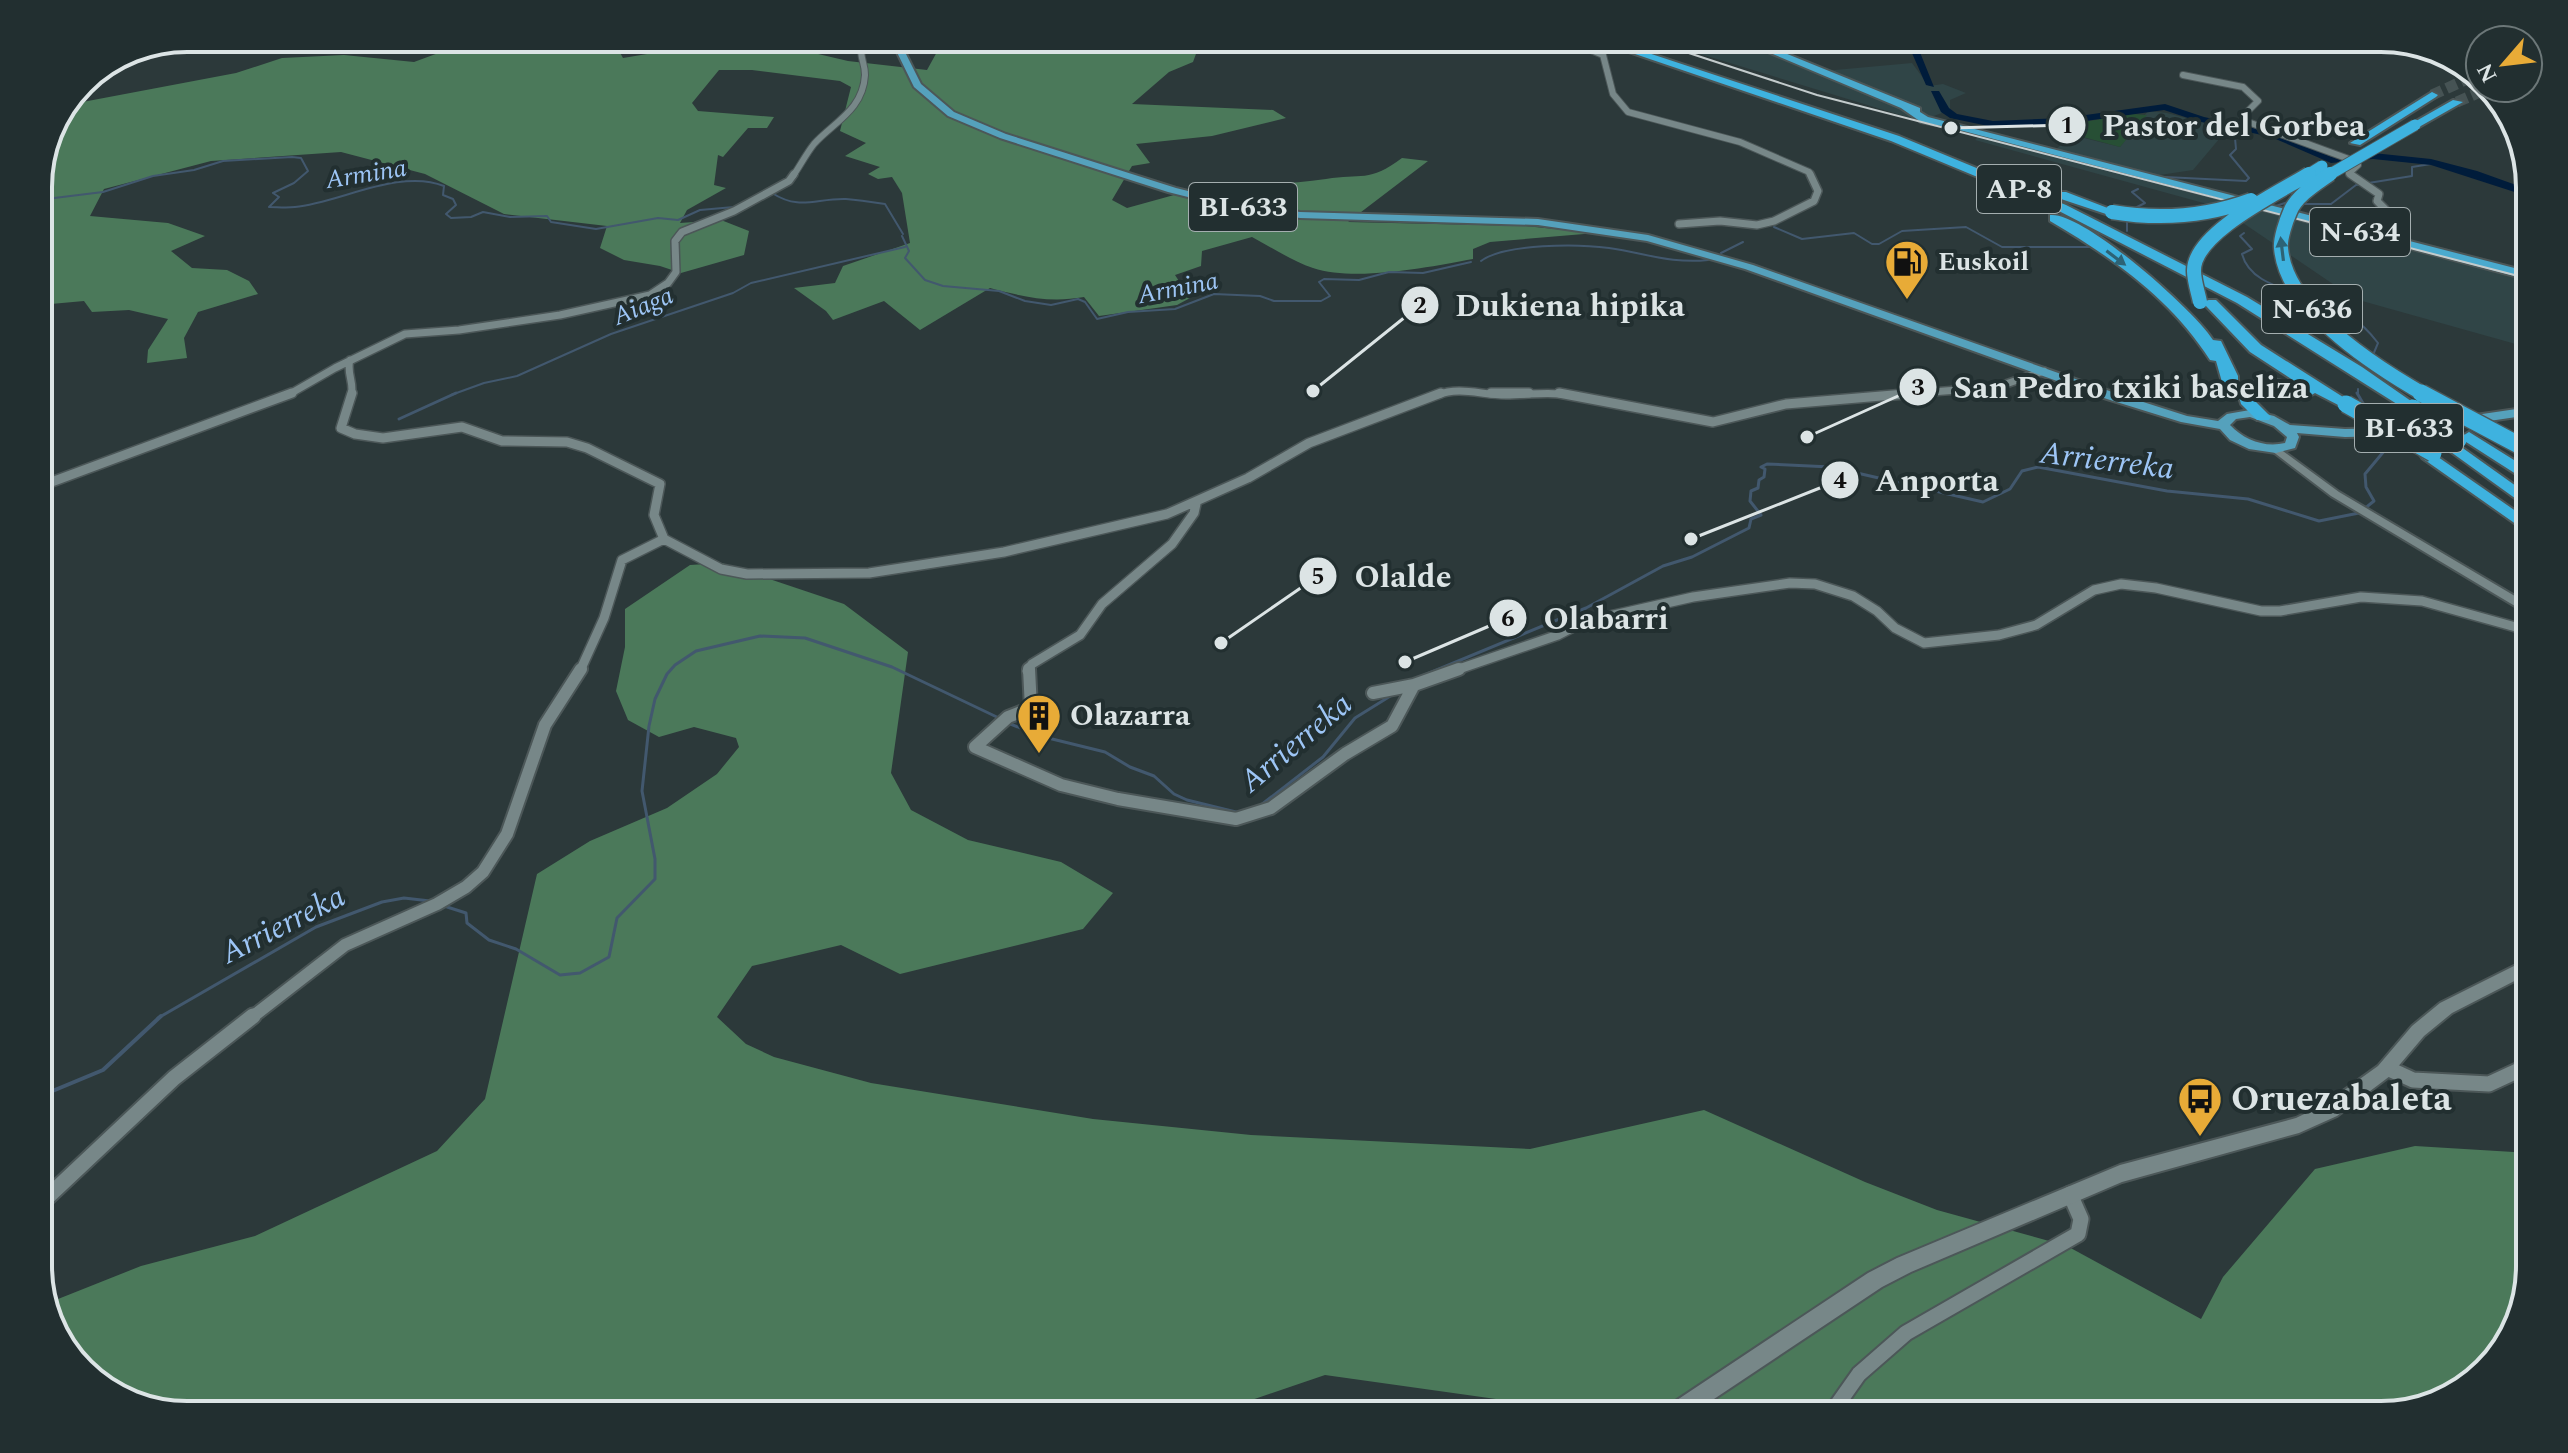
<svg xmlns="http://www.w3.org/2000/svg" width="2568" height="1453" viewBox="0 0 2568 1453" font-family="Spectral,serif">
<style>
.built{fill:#304547}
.green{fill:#274f35}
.forest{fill:#4b795a}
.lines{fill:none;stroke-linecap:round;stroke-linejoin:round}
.stream-far2{stroke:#42586e;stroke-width:2}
.stream-far1{stroke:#42586e;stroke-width:3}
.stream{stroke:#42586e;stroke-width:4}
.river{fill:#001c3b;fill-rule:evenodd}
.motorway-tunnel{stroke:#465354;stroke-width:11;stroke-dasharray:11 5;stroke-linecap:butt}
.minor-far4-casing{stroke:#4c5758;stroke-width:8}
.minor-far3-casing{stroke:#4c5758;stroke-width:10}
.minor-far2-casing{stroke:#4c5758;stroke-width:12}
.minor-far1-casing{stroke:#4c5758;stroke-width:16}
.minor-casing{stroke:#4c5758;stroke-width:19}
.tertiary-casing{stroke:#4c5758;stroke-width:4}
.primary-casing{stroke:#4c5758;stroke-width:4}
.trunk-casing{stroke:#4c5758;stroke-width:4}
.motorway-casing{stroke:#4c5758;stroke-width:4}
.minor-far4{stroke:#778788;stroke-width:6}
.minor-far3{stroke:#778788;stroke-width:7}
.minor-far2{stroke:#778788;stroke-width:9}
.minor-far1{stroke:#778788;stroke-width:12}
.minor{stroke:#778788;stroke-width:15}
.tertiary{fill:#778788;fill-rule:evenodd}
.primary{fill:#55a1bc;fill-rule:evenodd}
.trunk{fill:#4aaace;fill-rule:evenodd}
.motorway{fill:#3eb2df;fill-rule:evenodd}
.rail{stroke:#c3cbcc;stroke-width:2}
.motorway-bridge-far2-casing{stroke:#4c5758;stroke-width:13;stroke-linecap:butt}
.motorway-bridge-far1-casing{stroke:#4c5758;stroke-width:17;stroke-linecap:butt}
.motorway-bridge-casing{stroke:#4c5758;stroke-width:20;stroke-linecap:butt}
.motorway-bridge-far2{stroke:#3eb2df;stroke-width:11}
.motorway-bridge-far1{stroke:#3eb2df;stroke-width:14}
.motorway-bridge{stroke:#3eb2df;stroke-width:17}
.oneway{fill:#2d6376}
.labels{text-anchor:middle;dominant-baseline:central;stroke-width:8;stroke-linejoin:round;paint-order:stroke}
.far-water-label{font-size:26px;font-style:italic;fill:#9dc5f5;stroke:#222f30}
.far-poi-label{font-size:26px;font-weight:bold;fill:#dce4e5;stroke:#222f30;text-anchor:start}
.shield{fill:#222f30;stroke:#a4aeaf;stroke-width:2}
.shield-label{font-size:28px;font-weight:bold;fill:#dce4e5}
.poi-label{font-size:30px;font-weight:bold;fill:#dce4e5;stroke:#222f30;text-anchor:start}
.water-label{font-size:32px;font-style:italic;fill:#9dc5f5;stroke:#222f30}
.near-poi-label{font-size:36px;font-weight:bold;fill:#dce4e5;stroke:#222f30;text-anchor:start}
.rim{fill:none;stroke:#dce4e5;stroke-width:4}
.leader{fill:none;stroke:#dce4e5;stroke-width:3}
.callout-dot{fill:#dce4e5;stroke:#222f30;stroke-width:3}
.mark-label{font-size:24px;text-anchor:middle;font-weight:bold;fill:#111}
.callout-label{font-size:32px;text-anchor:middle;font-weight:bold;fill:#dce4e5;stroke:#222f30;stroke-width:8;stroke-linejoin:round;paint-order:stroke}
</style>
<rect width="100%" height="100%" fill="#2c393a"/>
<path class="built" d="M1648,38H1743L1824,71L1912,63L1929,86L1943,84L1966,93L1950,100V110L1920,121Z
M2148,111L2167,113L2220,127L2225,132L2193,170L2153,176L2054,151L2072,135L2120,147Z
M1979,136L2530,278V348L2355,299L2243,223L2207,204L1975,140Z"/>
<path class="green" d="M2133,114L2147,115L2120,147L2057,130L2058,126Z"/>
<path class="forest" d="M479,38H558L556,51L618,49L623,58L719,42L715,48L784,46L848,61L927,70L943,41L948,38H1209L1200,43L1193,62L1169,72L1132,104L1273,110L1286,118L1212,136L1136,144L1150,163L1132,166L1112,200L1127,208L1174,195L1241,211L1246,196L1244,186C1271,184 1299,183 1326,179C1361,173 1369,183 1402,158L1428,161L1348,222L1525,226L1596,233L1490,242L1473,249V259C1429,267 1356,282 1313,268C1292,261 1271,247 1252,237L1202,251L1201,266L1175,275L1190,298L1177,305L1099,316L1084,297C1050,303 1024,297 990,288L920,330L884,301L833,320L826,311L794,288L835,283L843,266L910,243L902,193L892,177L878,179L868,174L880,167L845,156L866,143L840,131L851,87L840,81L752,70H719L692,103L698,111L774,117L767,128H748L723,157L718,155L714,185L726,188L687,210L680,223L721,220L749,231L744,255L681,273L660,266L624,260L600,248L607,226L504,214L425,174L341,152L211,161L104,189L90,216L168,223L205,236L171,251L192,268L227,270L249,281L258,294L198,312L184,338L187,358L147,363L148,350L168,319L129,310L92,312L84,301L51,304L38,299V178L72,104L236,73L282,58L344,55L414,62Z
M722,563L844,604L908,652L891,773L911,810L968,840L1061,862L1113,893L1083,929L900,974L841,945L752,966L717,1017L746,1044L774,1057L871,1083L1093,1119L1251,1135L1530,1149L1704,1110L1865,1182L1937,1210L2067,1246L2201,1319L2223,1277L2315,1169L2415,1146L2530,1153V1267L2510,1340L2456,1395L2382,1415H1533L1503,1400L1325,1375L1208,1415H187L113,1395L63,1348L48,1303L141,1266L255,1236L437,1151L485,1099L537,874L590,841L667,808L717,774L739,747L736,738L694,727L659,737L628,720L616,691L625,647V609L690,565Z"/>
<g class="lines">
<path class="stream-far2" d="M2165,177L2246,181L2249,178L2230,155L2236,149L2235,138L2230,132L2237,131L2234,125
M772,193C800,211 816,198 846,199C859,200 872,202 885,204L903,234
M38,200L103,192L153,176L194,170L223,161L292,157L301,158L308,171L294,183L273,193L279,197L269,207C277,207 286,208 295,207C339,203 399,168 444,186L443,195L453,199L456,205L446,214L451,218L471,217L483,212L510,217L547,216L551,222L596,229L658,218L678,220L700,210L734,207
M2299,204H2331L2356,185L2412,176V167L2437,163
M2273,207L2288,202
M2131,210L2145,203L2132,192L2138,189
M2127,219V231
M1774,227L1802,239L1854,233L1872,244H1879L1902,231L1966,227L2002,247H2093
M2244,233L2240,236L2252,249L2242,254C2248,277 2272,285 2293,292
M902,236L909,251L905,258L925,280L943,286L999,291L1025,301L1051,305L1078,299L1085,302L1097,319L1128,312L1175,309L1214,294L1260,296L1274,301H1321L1330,296L1319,282L1324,279L1359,280L1389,272L1423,273L1471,262
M1721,253L1743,242
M1481,261C1505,243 1579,244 1609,248C1645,253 1671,264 1708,260
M2311,298C2339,307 2360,319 2378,343L2373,355
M451,395L484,383L517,376L611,334L733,293L751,283L905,247
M2358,395V389"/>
<path class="stream-far1" d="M2357,393L2364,405
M399,419L456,393
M1422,676L1586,608L1663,566L1692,557L1749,528L1751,519L1761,515L1750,501L1751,491L1758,488L1759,480L1764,477L1765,469L1761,467L1767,464L1831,467L1983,502L2010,489L2022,471L2038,467L2167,491L2248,499L2319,521L2359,513L2374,501L2366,487L2365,474L2390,444
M1008,723L1040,736L1105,752L1130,767L1154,776L1174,794L1187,800L1240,813
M1261,805L1323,757L1355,718L1392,695
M444,906L466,913L467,923L489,940L516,949L560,975L580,973L609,957L617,918L655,879V859L642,791L649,726L655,699L667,674L675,665L696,651L760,636L805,638L892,667L1001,719
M158,1018L316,927L382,902L404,898L430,901"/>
<path class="stream" d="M38,1097L103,1070L161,1016"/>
<path class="river" d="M1876,38L1915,40L1934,87L1926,85L1908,44Z
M1931,91H1939L1949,108L1957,114L1993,121L2064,118L2165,104L2204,117L2278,133L2332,157L2373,153L2431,159L2477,171L2530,190V197L2431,165L2373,159L2331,163L2271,137L2197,121L2164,110L2064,124L1993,127L1950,118L1941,112Z"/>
<path class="motorway-tunnel" d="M2432,95L2474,76
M2457,102L2487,89"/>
<g class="minor-far4-casing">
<path id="minor-far4" d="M1562,38L1603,55L1613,94L1628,112L1740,142L1809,172L1811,176
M2183,75L2243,87L2258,101L2245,114L2248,122L2357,162L2358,165L2349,173L2353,176
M793,176C800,166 806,154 814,144C834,122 863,110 865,75C865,60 858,59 863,38"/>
</g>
<g class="minor-far3-casing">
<path id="minor-far3" d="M2350,174L2379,194L2377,201L2385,209L2362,217
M1679,224L1720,221L1757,225L1774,221L1814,201L1818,191L1810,174
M350,360C346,373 355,384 351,395
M288,395L335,368L405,334L459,330L560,315L650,295L668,283L676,272L675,241L682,232L734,211L789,181L794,174
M1437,395C1460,386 1481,395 1506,395C1528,395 1548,391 1570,395
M1892,395L1997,387L2044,371"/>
</g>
<g class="minor-far2-casing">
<path id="minor-far2" d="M352,393L341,428L355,434L383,438L462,427L502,441L567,442L587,448L660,484L654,515L664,539L721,569L747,574L869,573L1004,552L1167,514L1248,478L1309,443L1441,393
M1491,393H1529
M1559,393L1713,422L1786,404L1917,393
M38,487L292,393
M580,671L604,618L622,560L664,539
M1027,671L1032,664L1080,635L1102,604L1172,544L1194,513L1196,504
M1453,671L1558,635L1583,622L1693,597L1790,583L1815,584L1853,596L1877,611L1895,628L1924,643L1999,635L2036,625L2094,590L2121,584L2156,588L2261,611H2280L2361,597L2422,601L2530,631"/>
</g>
<g class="minor-far1-casing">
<path id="minor-far1" d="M1029,669L1031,708L1008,717L975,747L1061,785L1118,799L1236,819L1271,808L1345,754L1392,726L1414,685L1459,669
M1373,693L1414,685
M251,1018L345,945L437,904L466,887L483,872L507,834L545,725L581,669"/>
</g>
<g class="minor-casing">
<path id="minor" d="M2387,1068L2413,1080L2489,1084L2530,1065
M38,1206L174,1078L253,1016
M1830,1415L1859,1374L1906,1333L2078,1234L2081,1219L2070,1194"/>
</g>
<g class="tertiary-casing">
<path id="tertiary" d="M2362,214L2366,217L2356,223L2369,230V234H2363L2346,225L2345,222L2333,224L2307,218L2311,215L2333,218Z
M2276,446L2339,492L2530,605V615L2331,496L2272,451V447Z
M2530,958V973L2452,1013L2424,1036L2390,1076L2337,1116L2299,1133L2122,1182L1911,1272L1882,1287L1690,1415H1662L1665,1408L1868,1273L1897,1258L2120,1165L2296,1118L2325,1104L2378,1066L2412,1026L2440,1003Z"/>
</g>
<g class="primary-casing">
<path id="primary" d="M890,38H898L921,84L954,112L1006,134L1176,188L1228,201L1300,212L1538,219L1648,235L1753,265L2115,393L2187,416L2218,421L2227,414L2250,410L2274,416L2290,425L2345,429L2387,428L2530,407V415L2387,436L2345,437L2297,433L2299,437L2295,448L2276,453L2249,449L2230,440L2220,429L2181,422L2107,399L1745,269L1647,241L1538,225L1300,218L1228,207L1168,192L1000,138L948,116L914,87ZM2250,417L2274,426L2287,437L2285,443C2265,448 2244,440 2230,425L2236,419Z"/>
</g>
<g class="trunk-casing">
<path id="trunk" d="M1735,38H1748L1920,108V112L1928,117L2530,272V280L1952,128L1921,122L1901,108Z"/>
</g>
<g class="motorway-casing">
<path id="motorway" d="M1588,38H1603L1899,136L2066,205L2247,297L2362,367L2421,408L2418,411H2408L2237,303L2057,210L1891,141Z
M2432,92L2438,95L2436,97L2360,145L2350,143Z
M2453,100L2463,102L2419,127L2409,125Z
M2058,192H2066L2118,212L2112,216L2058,198Z
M2050,215C2083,211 2195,311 2213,340L2221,341L2238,376V389L2241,386L2270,378L2302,386L2250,352L2206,306V300H2216L2261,345L2354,404L2346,409L2315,393L2308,397L2270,388L2254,392V400L2271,417L2269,420H2257L2241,404L2238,393L2231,398L2226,396L2216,361L2210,360C2170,298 2113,258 2050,221Z
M2469,432L2530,470V483L2463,440L2461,437Z
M2443,434L2530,496V509L2437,442V436Z
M2530,434V465L2522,460L2517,445L2524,436Z
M2428,450L2530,521V534L2422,458L2420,455Z"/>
</g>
<use href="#minor-far4" class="minor-far4"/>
<use href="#minor-far3" class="minor-far3"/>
<use href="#minor-far2" class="minor-far2"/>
<use href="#minor-far1" class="minor-far1"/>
<use href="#minor" class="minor"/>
<use href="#tertiary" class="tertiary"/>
<use href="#primary" class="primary"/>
<use href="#trunk" class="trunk"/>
<use href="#motorway" class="motorway"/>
<path class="rail" d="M1643,38L1817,95L2530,279"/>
<g class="motorway-bridge-far2-casing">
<path id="motorway-bridge-far2" d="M2306,176L2322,166
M2327,176L2415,125"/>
</g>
<g class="motorway-bridge-far1-casing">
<path id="motorway-bridge-far1" d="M2330,174C2316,184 2296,196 2290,212C2286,221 2280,239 2281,248C2286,310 2376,367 2425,395
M2112,212C2160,220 2205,217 2251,200
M2200,302C2198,292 2194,281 2194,271C2193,233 2280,192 2309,174"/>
</g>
<g class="motorway-bridge-casing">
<path id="motorway-bridge" d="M2421,393L2530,451
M2346,404L2433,453
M2413,408L2458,440"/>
</g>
<use href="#motorway-bridge-far2" class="motorway-bridge-far2"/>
<use href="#motorway-bridge-far1" class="motorway-bridge-far1"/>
<use href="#motorway-bridge" class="motorway-bridge"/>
</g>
<defs><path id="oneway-solid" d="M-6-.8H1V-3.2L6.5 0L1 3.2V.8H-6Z" transform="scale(2)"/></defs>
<g class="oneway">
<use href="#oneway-solid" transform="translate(2282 249) rotate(-97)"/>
<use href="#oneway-solid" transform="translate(2116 258) rotate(37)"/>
</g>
<defs>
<g id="fuel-pin" transform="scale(2.3)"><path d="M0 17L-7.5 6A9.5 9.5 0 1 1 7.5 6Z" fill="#e8ab37" stroke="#222f30"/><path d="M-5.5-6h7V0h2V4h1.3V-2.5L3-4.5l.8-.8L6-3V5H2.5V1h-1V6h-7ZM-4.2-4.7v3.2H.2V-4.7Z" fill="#111"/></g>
<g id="building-pin" transform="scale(2.3)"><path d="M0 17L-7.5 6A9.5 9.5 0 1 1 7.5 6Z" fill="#e8ab37" stroke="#222f30"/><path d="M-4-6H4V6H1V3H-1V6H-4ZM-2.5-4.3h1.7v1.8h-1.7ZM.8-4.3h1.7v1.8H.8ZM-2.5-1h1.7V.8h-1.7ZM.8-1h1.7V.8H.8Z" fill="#111"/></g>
<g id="bus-pin" transform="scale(2.3)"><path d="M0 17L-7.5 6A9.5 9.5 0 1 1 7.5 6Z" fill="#e8ab37" stroke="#222f30"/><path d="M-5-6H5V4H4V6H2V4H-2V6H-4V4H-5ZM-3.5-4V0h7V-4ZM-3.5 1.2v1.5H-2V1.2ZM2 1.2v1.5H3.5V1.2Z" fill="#111"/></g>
</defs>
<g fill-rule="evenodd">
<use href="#fuel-pin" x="1907" y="262"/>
<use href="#building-pin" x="1039" y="716"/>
<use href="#bus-pin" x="2200" y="1099"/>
</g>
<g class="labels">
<g class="far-water-label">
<text transform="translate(366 174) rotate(-9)">Armina</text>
<text transform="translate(1178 288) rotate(-11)">Armina</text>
<text transform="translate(643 306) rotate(-22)">Aiaga</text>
</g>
<g class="far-poi-label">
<text x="1938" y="262">Euskoil</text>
</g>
<g class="shield">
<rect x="1977" y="165" width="84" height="48" rx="6"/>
<rect x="1189" y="183" width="108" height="48" rx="6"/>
<rect x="2310" y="208" width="100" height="48" rx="6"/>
<rect x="2262" y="285" width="100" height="48" rx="6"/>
<rect x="2355" y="404" width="108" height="48" rx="6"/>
</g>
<g class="shield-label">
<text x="2019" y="189">AP-8</text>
<text x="1243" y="207">BI-633</text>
<text x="2360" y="232">N-634</text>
<text x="2312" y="309">N-636</text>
<text x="2409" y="428">BI-633</text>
</g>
<g class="poi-label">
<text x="1070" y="716">Olazarra</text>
</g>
<g class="water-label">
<text transform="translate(2107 461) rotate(7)">Arrierreka</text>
<text transform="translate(1296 743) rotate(-40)">Arrierreka</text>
<text transform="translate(283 925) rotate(-27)">Arrierreka</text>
</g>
<g class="near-poi-label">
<text x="2231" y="1099">Oruezabaleta</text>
</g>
</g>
<path d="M0 0H2568V1453H0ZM187 52H2381A135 135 0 0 1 2516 187V1266A135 135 0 0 1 2381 1401H187A135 135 0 0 1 52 1266V187A135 135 0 0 1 187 52Z" fill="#222f30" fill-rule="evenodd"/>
<path class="rim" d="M187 52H2381A135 135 0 0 1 2516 187V1266A135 135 0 0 1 2381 1401H187A135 135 0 0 1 52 1266V187A135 135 0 0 1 187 52Z"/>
<path class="leader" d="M1951 128L2067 125M1313 391L1420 305M1807 437L1918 387M1691 539L1840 480M1221 643L1318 576M1405 662L1508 618"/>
<g class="callout-dot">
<circle cx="1951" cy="128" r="8"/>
<circle cx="1313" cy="391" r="8"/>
<circle cx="1807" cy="437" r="8"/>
<circle cx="1691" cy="539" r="8"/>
<circle cx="1221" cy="643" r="8"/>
<circle cx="1405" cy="662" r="8"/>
<circle cx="2067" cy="125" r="20"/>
<circle cx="1420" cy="305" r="20"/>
<circle cx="1918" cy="387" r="20"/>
<circle cx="1840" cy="480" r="20"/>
<circle cx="1318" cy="576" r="20"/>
<circle cx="1508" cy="618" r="20"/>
</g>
<g class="mark-label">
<text x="2067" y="133">1</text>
<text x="1420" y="313">2</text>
<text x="1918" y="395">3</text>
<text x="1840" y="488">4</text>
<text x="1318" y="584">5</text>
<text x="1508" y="626">6</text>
</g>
<g class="callout-label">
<text x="2234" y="136">Pastor del Gorbea</text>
<text x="1570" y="316">Dukiena hipika</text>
<text x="2131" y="398">San Pedro txiki baseliza</text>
<text x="1937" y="491">Anporta</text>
<text x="1403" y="587">Olalde</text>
<text x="1606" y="629">Olabarri</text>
</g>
<g transform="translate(2504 64) rotate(242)"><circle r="38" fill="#222f30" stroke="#6c7778" stroke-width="2"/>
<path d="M0-6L14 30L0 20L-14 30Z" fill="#e8ab37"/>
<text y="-12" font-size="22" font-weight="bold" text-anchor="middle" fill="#dce4e5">N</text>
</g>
</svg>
